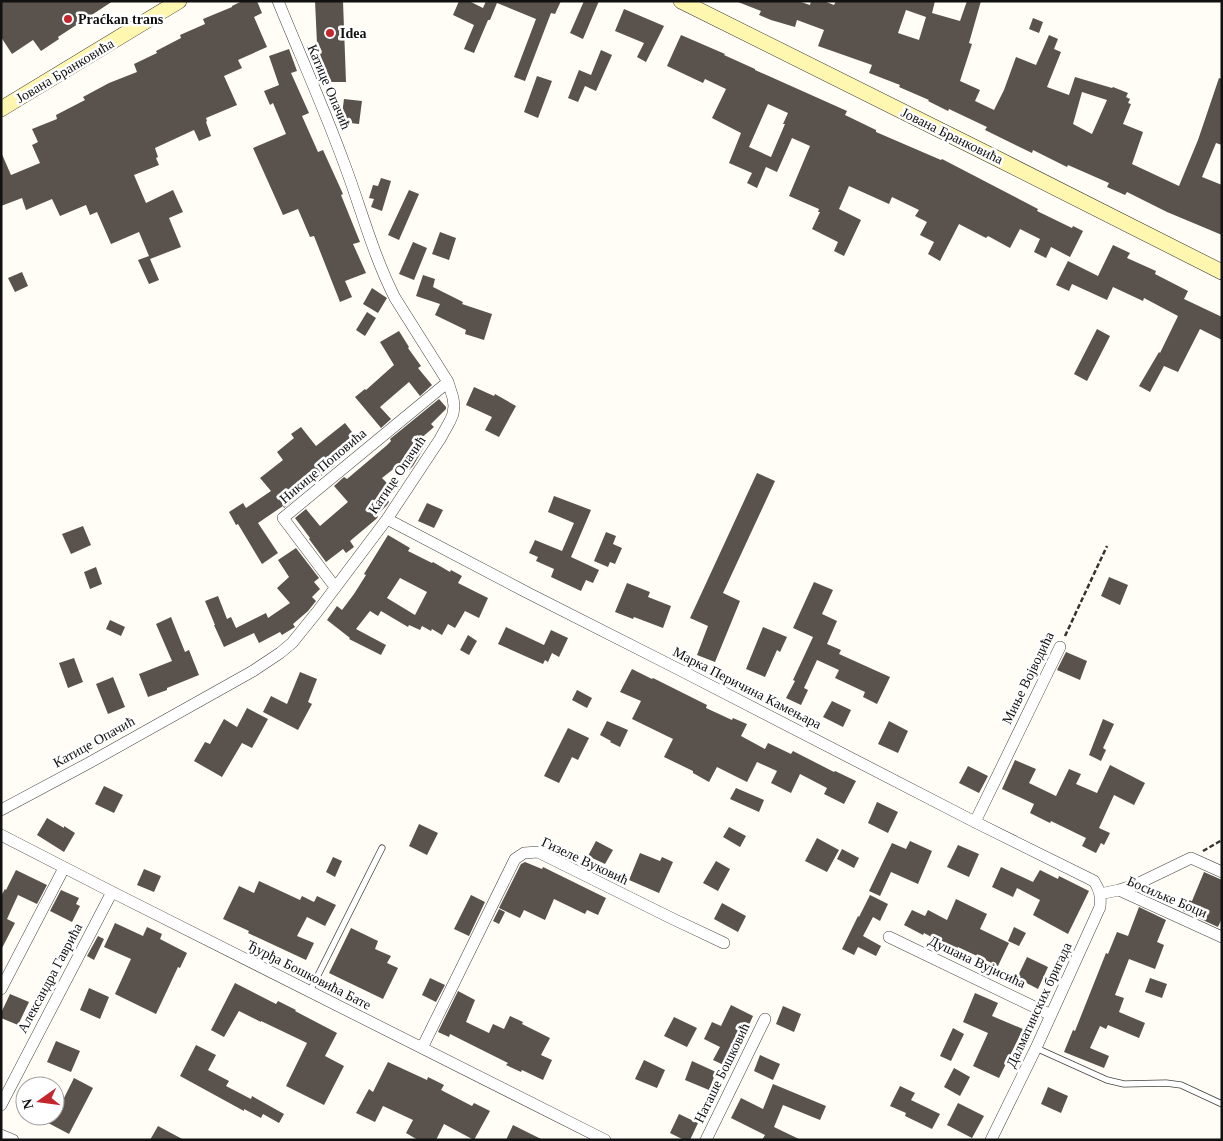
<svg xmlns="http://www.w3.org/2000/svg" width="1223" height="1141" viewBox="0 0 1223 1141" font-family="'Times New Roman',serif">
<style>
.building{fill:#5a524d;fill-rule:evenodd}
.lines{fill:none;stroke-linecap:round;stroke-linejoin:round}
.lane-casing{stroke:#444;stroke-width:7}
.street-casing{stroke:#444;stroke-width:12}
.secondary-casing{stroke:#333;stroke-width:16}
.path{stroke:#333;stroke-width:2.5;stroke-dasharray:5 2.5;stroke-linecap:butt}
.lane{stroke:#fff;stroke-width:5.5}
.street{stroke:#fff;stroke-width:11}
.secondary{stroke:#fff6b0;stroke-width:15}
.poi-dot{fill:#c4262e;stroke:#fff;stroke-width:2}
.labels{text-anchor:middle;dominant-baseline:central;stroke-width:5;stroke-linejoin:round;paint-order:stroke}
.poi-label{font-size:14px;font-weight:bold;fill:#111;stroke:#fff;text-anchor:start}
.street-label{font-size:14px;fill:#111;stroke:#fff}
</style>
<rect width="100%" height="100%" fill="#fffdf5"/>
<path class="building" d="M1,1H113L58,37L59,39L41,51L33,40L12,54L1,37Z
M242,1H257L262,13L254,17L267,47L238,60L242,68L224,76L237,105L206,118L207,121L206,122L211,136L199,141L194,130L155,148L158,157L156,158L159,165L134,175L146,203L173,190L183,212L169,218L181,247L150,259L159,280L149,284L138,260L149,256L139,232L111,244L97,212L90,215L86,205L60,216L52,199L26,210L22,198L1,206V152L11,175L40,163L32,145L38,142L32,129L57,119L56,115L85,100L83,97L109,83L137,72L134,64L157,53L156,51L181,38L180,35L205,24L203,19L232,7V6Z
M315,1H343L346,82H324L318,65Z
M459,1H469L483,8L486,1H561L555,14L551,13L525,81L514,77L536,19L497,3L490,20H488L474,53L464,49L474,25L453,15Z
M584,1H599L583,39L570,33Z
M738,1H798L810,5L811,1H824L834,5L836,1H935L932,13L960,21L967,1H981L969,43L972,44L960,81L980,90L975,101L994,110L1004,90L1016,57L1036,65L1049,35L1058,39L1054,49L1061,52L1047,87L1069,95L1075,77L1112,88L1113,87L1128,93L1126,97L1130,99L1128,103L1131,104L1123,124L1143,132L1132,164L1179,186L1198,140L1219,78L1222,79V145L1216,143L1202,177L1222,185V235L1167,212L1127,192L1125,195L1107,187L1109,183L1068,165L1067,167L1033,150L1032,153L985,130L987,127L949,109L948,111L928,101L929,100L899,87L900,85L869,73L872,65L818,46L824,30L797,20L795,27L771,20L759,15L761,11L738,2ZM906,10L926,17L919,40L898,33ZM1082,92L1107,100L1092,134L1073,124Z
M624,9L664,26L646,62L637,57L644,43L615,31Z
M1033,18L1043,22L1039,33L1029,29Z
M681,35L725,54L724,55L755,69V70L847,111L845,115L876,130V132L941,160L942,159L1038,209L1037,211L1072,228L1073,226L1083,231L1070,257L1051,247L1046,258L1034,252L1040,239L1020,229L1010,248L988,236L986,238L959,224L940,261L928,254L934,242L920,235L927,222L915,216L919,210L892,197L889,204L849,186L839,209L861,220L844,256L834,251L838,242L812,229L820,212H818L819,209L789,196L810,146L792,138L777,172L766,167L757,188L747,183L752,173L729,163L741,133L712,118L726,89L705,79L703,83L667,66ZM768,104L788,113L783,124H785L771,157L749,147Z
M289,49L297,71L291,73L309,113L302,116L318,152L323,150L343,194L341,195L360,242L353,244L366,273L345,281L352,297L340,302L314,236L310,237L298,209L283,215L253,148L286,134L273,103L270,105L264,91L279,85L269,56Z
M601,50L612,55L596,91L585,86L578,102L568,98L579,70L591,75Z
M537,76L552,81L538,118L524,112Z
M344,99L362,101L359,124L341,122Z
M381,178L391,181L382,211L371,207L374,199L369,198L373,185L378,186Z
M409,190L419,194L399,240L388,235Z
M440,232L456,238L449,260L432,254Z
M413,242L427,248L414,280L399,274Z
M1113,245L1130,253L1127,258L1156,271L1155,274L1188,291L1184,299L1222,317V340L1200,329L1178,372L1164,366L1150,392L1139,386L1159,352L1160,353L1178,316L1144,298L1143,301L1113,287L1107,300L1072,284L1069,291L1056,285L1068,261L1098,276Z
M22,272L28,286L15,292L8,278Z
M423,275L435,279L433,287L463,302L462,304L492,314L484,340L465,334L466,330L435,315L440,304L416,296Z
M372,288L387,298L378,313L363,304Z
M367,312L376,318L365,336L356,330Z
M1097,329L1110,336L1087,381L1074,374Z
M399,331L409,347L408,348L421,366L418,368L432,385L420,396L409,382L380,407L391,419L381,428L355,397L365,389L366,390L394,365L380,342Z
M474,387L494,396L495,394L516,406L499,437L485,430L492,417L466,405Z
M439,399L446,407V409L431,424L434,427L419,440L426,444L413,466L409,470L401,463L382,478L395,491L387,499L389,502L387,505L378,514V517L375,520L350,541L354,547L346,553L343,549L326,562L309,539L310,538L295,518L306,509L320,526L348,502L334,486L344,477L347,479L386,446L391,441L390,439Z
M345,423L359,441L332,462L335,465L299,493L300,494L284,508L283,506L258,523L278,553L262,564L238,524L236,525L229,512L243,503L246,508L271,491L260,478L283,460L277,452L294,438L291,434L301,427L316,446Z
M757,473L775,481L723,593L740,601L715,662L697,655L708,626L690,618Z
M554,496L591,510L571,557L599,570L593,583L586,580L581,591L551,577L554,569L536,561L538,557L529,553L535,540L562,551L574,523L548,512Z
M427,503L443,510L434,528L418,521Z
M83,526L91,545L71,554L62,534Z
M606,532L616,536L613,544L622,548L615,564L610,562L608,567L594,561Z
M388,535L410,548L408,551L432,563L433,562L450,572L451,570L462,576L458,583L488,598L479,618L465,611L455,628L448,624L442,635L432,629L431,631L422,626L420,630L409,625L408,627L381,611L378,616L370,611L356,629L386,645L381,655L349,639L350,638L327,620L337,606L342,610L354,594L366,575L364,574ZM400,578L427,592L415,615L387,598Z
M296,548L319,578L314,582L320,589L312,597L316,601L308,611L293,624L295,627L282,635L280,632L259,643L254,633L224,647L214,625H215L205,601L218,596L227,619L231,617L236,628L266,613L268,618L290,603L277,588L289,577L278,560Z
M96,567L102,584L90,589L84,572Z
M1109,577L1128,585L1120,605L1101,596Z
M814,582L833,590L822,614L837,621L827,644L841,650L839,654L890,677L877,704L863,697L865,692L835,678L839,670L817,660L804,688L808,690L801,705L786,698L795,681L793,680L813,637L793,628Z
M627,583L650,592L648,597L671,606L663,628L634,617L633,619L615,612Z
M171,617L185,652L189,650L199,675L167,688V690L148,697L139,674L172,661L156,624Z
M110,620L125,627L121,636L106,629Z
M506,627L544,645L551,630L568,638L559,657L552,653L548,662L545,660L543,664L498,644Z
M763,627L787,637L780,652L777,650L765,677L746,669Z
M468,635L477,641L469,655L460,650Z
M1066,652L1087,661L1080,680L1057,670Z
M74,658L83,682L68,688L59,663Z
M632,669L652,679L653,678L707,705L706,708L732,720L733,718L747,724L741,736L765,749L768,743L791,754L793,751L834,772L835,771L856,781L844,804L824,794L827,788L800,774L791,793L771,783L777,771L757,762L747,782L717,767L709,782L693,773V771L664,757L673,739L632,719L641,701L620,692Z
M300,672L317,679L308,702L312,704L298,730L263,712L271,696L287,704Z
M113,677L125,707L108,714L96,684Z
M577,690L592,698L587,708L572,700Z
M832,701L851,710L843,727L823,717Z
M247,708L268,719L252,748L242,743L222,777L194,761L205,742L210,744L224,719L237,727Z
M1103,719L1114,724L1103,748L1106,750L1101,761L1089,755Z
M607,721L628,730L620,747L610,742L611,741L600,735Z
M889,721L908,731L898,753L878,744Z
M568,728L589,738L578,760L572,757L559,783L544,776Z
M1015,760L1036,769L1029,783L1056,796L1069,769L1081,774L1076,784L1097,793L1110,765L1145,783L1134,805L1114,795L1099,828L1110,833L1104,845L1101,843L1096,853L1082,846L1086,838L1051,821L1050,823L1030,813L1034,804L1002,789Z
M968,766L988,776L979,793L959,783Z
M104,786L123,795L114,813L95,804Z
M736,788L764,800L759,812L730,799Z
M877,802L898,812L888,833L868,823Z
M47,818L64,828V826L75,833L64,852L37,835Z
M419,824L438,833L427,855L409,846Z
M729,827L746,836L740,847L723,837Z
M817,838L839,850L827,872L805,861Z
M596,841L613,850L605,864L588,856Z
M910,841L932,851L918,884L891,872L880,896L869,891L892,843L906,849Z
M958,845L979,854L969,877L947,867Z
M842,849L859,858L854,868L837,859Z
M640,853L660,861L662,857L673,862L659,893L629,880Z
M333,857L342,861L335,877L326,872Z
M716,861L730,869L718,891L703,883Z
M525,862L542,869L543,867L606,898L598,915L587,910L585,914L554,899L545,920L524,910L520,918L499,908L521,864Z
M1001,867L1033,882L1040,870L1058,879L1059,876L1089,891L1068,934L1033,915L1040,900L1017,888L1013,897L992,887Z
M144,869L161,876L154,892L137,885Z
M16,870L47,885L37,904L18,895L7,919L15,923L1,950V896L5,889L6,890Z
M1204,872L1222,880V918L1218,927L1183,911L1188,900L1192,901Z
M259,881L300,900L302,896L314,902L317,896L336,905L325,926L307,917L297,936L314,943L306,960L248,933L249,931L223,919L239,886L254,893Z
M61,890L79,898L76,904L80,906L72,922L50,911Z
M471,895L485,902L469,936L454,929Z
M870,895L888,904L880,921L873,917L863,936L881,946L876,956L858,947L854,955L842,949L858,916L859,917Z
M956,899L987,914L980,929L1009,943L998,966L958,947L956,950L924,933L923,935L904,925L912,910L925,916L928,910L947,920Z
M722,903L746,916L738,932L714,919Z
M1139,907L1166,920L1157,942L1164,945L1155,969L1129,959L1115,995L1124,998L1119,1012L1145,1023L1139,1038L1108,1025L1106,1029L1100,1026L1090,1048L1109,1056L1104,1068L1064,1052L1073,1030L1075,1031L1106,953L1108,954L1117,932L1128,936Z
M499,909L505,912L499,924L493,921Z
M115,923L143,936L147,927L162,934L160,939L187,953L180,968L178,967L156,1014L115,994L131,959L104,947Z
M1014,927L1026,933L1019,946L1008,941Z
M351,928L378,941L375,949L391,956L387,963L398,968L383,999L329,973Z
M98,936L104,939L94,960L87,956Z
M1027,957L1048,967L1038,989L1017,978Z
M430,978L445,985L436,1002L422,995Z
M1150,978L1167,984L1162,998L1145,992Z
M235,983L276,1004L278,1001L296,1010L295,1011L337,1033L325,1056L344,1066L324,1105L286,1086L307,1043L261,1021V1022L239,1011L224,1037L211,1030Z
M89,988L109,997L100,1019L80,1010Z
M458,991L475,1000L466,1022L489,1033L493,1024L504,1029L510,1016L523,1022L522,1024L550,1038L541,1055L552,1060L543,1080L522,1070L521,1072L506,1065L508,1063L450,1034L449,1037L438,1032Z
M975,993L998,1003L992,1016L1023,1029L999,1078L973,1066L988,1033L963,1022Z
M10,994L29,1002L18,1025L1,1018V1013Z
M731,1005L753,1016L730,1068L713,1060L720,1047L704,1039L712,1022L721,1026Z
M783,1006L801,1014L794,1032L776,1024Z
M674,1017L697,1028L687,1047L664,1036Z
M953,1028L964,1034L951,1061L940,1056Z
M56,1041L80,1051L71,1072L47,1062Z
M196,1045L216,1055L208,1070L229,1081L226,1086L251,1099L252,1096L284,1114L279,1123L263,1114L261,1118L244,1109V1111L180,1076Z
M760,1055L780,1064L773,1080L754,1071Z
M644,1060L665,1070L657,1088L635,1079Z
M692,1061L716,1072L709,1090L685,1080Z
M388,1062L427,1080L428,1077L444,1085L441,1090L472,1106L474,1103L490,1111L474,1140L444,1124L436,1140H418L406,1133L413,1120L383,1106L375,1122L356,1113L369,1089L373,1092Z
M954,1068L970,1077L960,1096L944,1087Z
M74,1078L93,1088L69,1134L35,1116H55Z
M773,1084L826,1106L820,1120L783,1105L774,1127L801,1140H762L765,1135L731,1118L741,1098L763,1109Z
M900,1086L915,1093L911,1100L940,1114L932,1129L905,1116L906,1113L890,1106Z
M1048,1087L1068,1096L1061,1113L1041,1104Z
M958,1103L984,1116L972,1138L947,1125Z
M679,1114L698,1123L690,1140H684L670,1133Z
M513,1125L543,1140H506Z
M158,1126L184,1140H150Z"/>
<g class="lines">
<g class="lane-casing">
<path id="lane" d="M310,991L382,848
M1036,1048L1107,1080L1124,1084L1166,1083L1181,1085L1222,1104"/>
</g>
<g class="street-casing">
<path id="street" d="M387,519L530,594L680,670L975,822L1094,881C1100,890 1101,897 1100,907L1036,1048L991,1140
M335,587L283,518L448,382
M1,810L87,764L253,671L280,653L292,643L317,612L387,519L440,439L450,421L453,414L454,406L453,398L448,382L395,298C373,255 361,208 344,163C324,108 300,55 278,1
M975,822L1060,647
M1,835L112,892L605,1140
M1119,890L1135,885L1191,858L1222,872
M1100,894L1119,890L1222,937
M889,937L1051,1015
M1,989L64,868
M422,1048L515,859L524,853L538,852L671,918L724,943
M1,1105L112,892
M1,1135L13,1140
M706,1140L765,1019"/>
</g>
<g class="secondary-casing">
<path id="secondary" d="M681,1L1000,160L1222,272
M1,109L179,1"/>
</g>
<path class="path" d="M1065,636L1107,546
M1203,851L1222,840"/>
<use href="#lane" class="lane"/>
<use href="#street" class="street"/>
<use href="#secondary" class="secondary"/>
</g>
<g class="poi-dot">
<circle cx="68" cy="19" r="5"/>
<circle cx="330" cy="33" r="5"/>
</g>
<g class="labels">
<g class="poi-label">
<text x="78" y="19">Praćkan trans</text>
<text x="340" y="33">Idea</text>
</g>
<g class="street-label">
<text transform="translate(65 71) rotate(-31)">Јована Бранковића</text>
<text transform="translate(329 87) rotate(67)">Катице Опачић</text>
<text transform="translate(952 136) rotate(26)">Јована Бранковића</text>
<text transform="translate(323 466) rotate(-40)">Никице Поповића</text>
<text transform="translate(397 475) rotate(-56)">Катице Опачић</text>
<text transform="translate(1028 678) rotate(-64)">Миње Војводића</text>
<text transform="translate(747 688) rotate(27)">Марка Перичина Камењара</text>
<text transform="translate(94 742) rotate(-29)">Катице Опачић</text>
<text transform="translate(585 861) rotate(25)">Гизеле Вуковић</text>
<text transform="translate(1167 897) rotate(23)">Босиљке Боци</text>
<text transform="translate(977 962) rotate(25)">Душана Вујисића</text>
<text transform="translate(309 975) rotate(27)">Ђурђа Бошковића Бате</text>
<text transform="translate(50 978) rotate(-62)">Александра Гаврића</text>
<text transform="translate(1039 1005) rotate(-65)">Далматинских бригада</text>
<text transform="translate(722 1073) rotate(-64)">Наташе Бошковић</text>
</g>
</g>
<rect width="1223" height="1141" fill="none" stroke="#111111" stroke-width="5"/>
<g transform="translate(40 1101) rotate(256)"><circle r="24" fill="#ffffff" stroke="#a0a0a0"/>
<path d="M0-4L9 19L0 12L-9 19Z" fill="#c4262e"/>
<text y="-8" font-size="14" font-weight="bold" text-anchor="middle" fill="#111111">N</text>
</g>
</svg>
